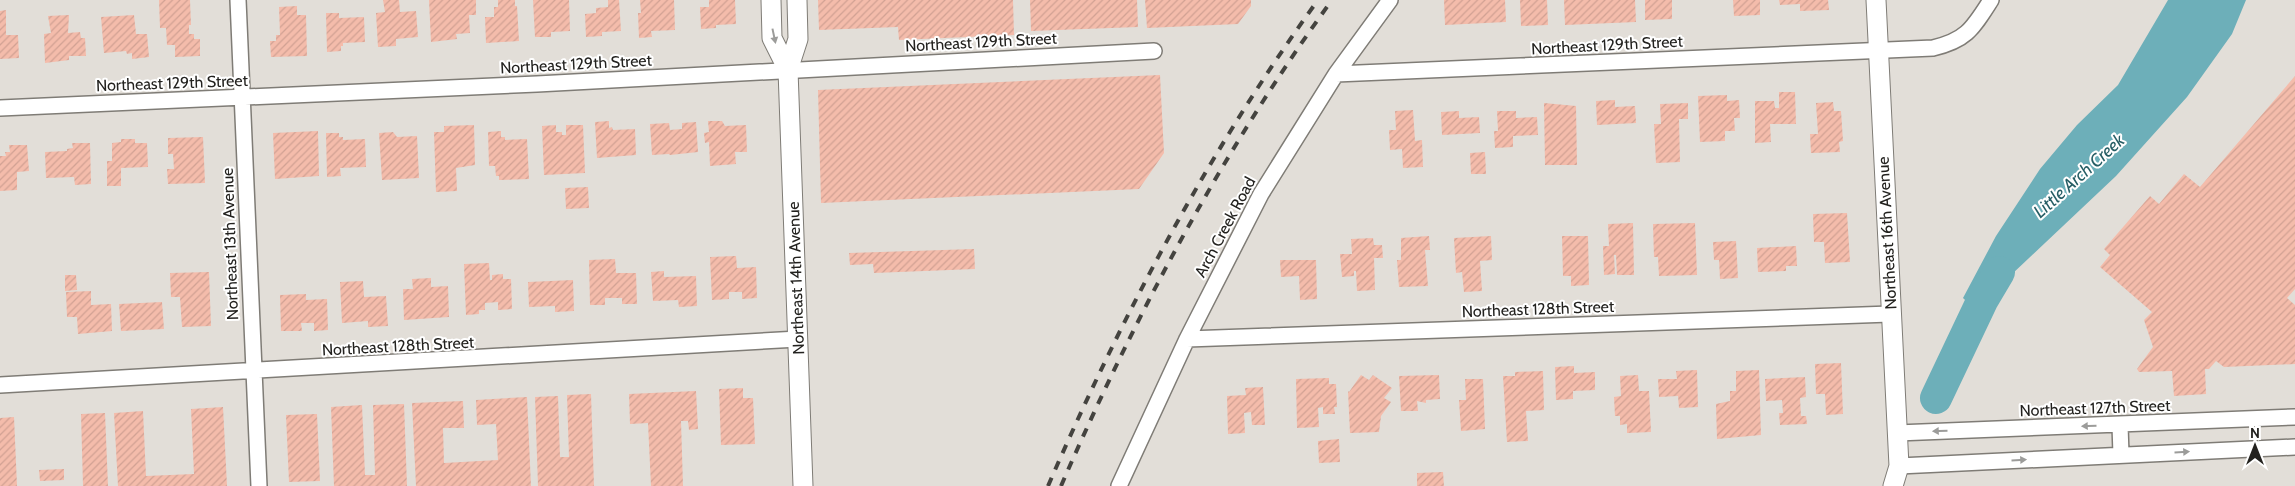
<svg xmlns="http://www.w3.org/2000/svg" width="2295" height="486" viewBox="0 0 2295 486" font-family="Cabin,sans-serif">
<style>
.water{fill:#6dafb9}
.lines{fill:none;stroke-linecap:round;stroke-linejoin:round}
.river{stroke:#6dafb9;stroke-width:32}
.building{fill:url(#building-hatch)}
.minor-casing{stroke:#7f7c76;stroke-width:18}
.tertiary-casing{stroke:#7f7c76;stroke-width:21}
.minor{stroke:#fff;stroke-width:15}
.tertiary{stroke:#fff;stroke-width:19}
.rail{stroke:#44433f;stroke-width:4;stroke-dasharray:9 9;stroke-linecap:butt}
.oneway{fill:#9c9c9a}
.labels{text-anchor:middle;dominant-baseline:central;stroke-width:4;stroke-linejoin:round;paint-order:stroke}
.street-label{font-size:16px;fill:#23221f;stroke:#fff}
.water-label{font-size:18px;font-style:italic;fill:#265e65;stroke:#fff}
</style>
<defs>
<pattern id="building-hatch" width="6" height="6" patternUnits="userSpaceOnUse" patternTransform="scale(1.25)"><rect width="6" height="6" fill="#f4bcab"/><path d="M-1 1l2-2M0 6l6-6M5 7l2-2" fill="none" stroke="#d1a193"/></pattern>
</defs>
<rect width="100%" height="100%" fill="#e2ded8"/>
<path class="water" d="M2168,0H2246L2232,34L2187,97L2116,176L2011,275L1981,315L1963,298L1996,236L2040,169L2077,125L2118,85Z"/>
<g class="lines">
<path class="river" d="M1936,398L1983,299L1999,272"/>
</g>
<path class="building" d="M159,0H190L191,25H189V34H194V39H200V56L175,57V45H167L166,28H160Z
M383,0H399L400,12L416,11L418,37L396,39V46L378,47L376,13L385,12Z
M429,0H476V15H469L470,33L456,34L457,39L431,42Z
M498,0H515V6H517L519,41L486,43L485,17H494V7H498Z
M533,0H569L570,31L551,32V37H535Z
M608,0H619L621,31L602,32V36L586,37L585,14L596,13V8L608,7Z
M640,0H674L675,30L651,31L652,37L639,38L638,13H641Z
M709,0H735L736,24L716,25V28L701,29L700,7H709Z
M818,0H1013L1014,35L899,40L898,27L819,30Z
M1030,0H1137L1138,27L1031,31Z
M1145,0H1251V6L1238,24L1147,28Z
M1444,0H1505L1506,22L1445,25Z
M1520,0H1547L1548,25L1521,26Z
M1564,0H1635L1636,22L1565,25Z
M1645,0H1672V19L1645,20Z
M1733,0H1760V15L1734,16Z
M1779,0H1828L1829,10L1800,11V4L1780,5Z
M297,6V15H306L307,56L271,57L270,41H276V35H280L279,7Z
M6,10V35H18L19,58L0,59V11Z
M326,13H339V18L364,17L365,42L343,43V46H341V51L327,52Z
M69,15L68,33L80,32L81,38H85L86,56H69V60L45,63L44,34L51,33L48,16Z
M134,15L136,34H147L149,57L132,59V53L127,54L126,51L104,53L101,17Z
M1160,75L1164,153L1139,189L821,203L818,90Z
M2295,76V289L2287,298L2295,305V364L2224,367L2216,361L2209,369H2205L2206,394L2174,396L2172,371L2139,372L2137,369L2153,347L2144,320L2152,312L2100,267L2110,255L2104,249L2150,196L2159,204L2184,174L2200,187Z
M1779,92H1795L1796,124H1770L1771,142L1755,143V101H1774L1775,108H1779Z
M1727,95V101L1739,100L1740,118H1734L1735,131H1725V141L1700,142L1698,96Z
M1615,100V107L1635,106L1636,123L1597,125L1596,101Z
M1833,102L1834,111H1841L1843,141L1839,142L1840,152L1811,153L1810,134H1818L1816,103Z
M1544,103L1576,106L1577,165H1545Z
M1688,103V119H1679L1680,162L1656,163L1654,124H1661L1660,104Z
M1413,110L1415,141L1422,140L1423,167L1403,168L1402,149L1390,150L1389,130H1396L1395,111Z
M1459,111V118L1479,117L1480,133L1442,135L1441,112Z
M1497,111H1516V118L1537,117L1538,135L1513,136V147L1495,148L1494,131H1498Z
M609,121V128L612,127L613,130L635,129L636,155L597,158L595,122Z
M708,121H722L725,126L746,125L747,152H735L736,164L710,166L709,142L705,143L704,133L709,132Z
M696,122L698,152L670,155L669,154L652,155L650,124L669,123L670,130L682,129V123Z
M474,125L475,165L456,168L457,191L436,192L434,132H444V126Z
M556,125V132H562V135H566V125H583L585,173L544,175L542,126Z
M318,131L319,176L275,179L273,133Z
M501,131V137H505V140L527,139L529,179L499,180V176H496L495,166H489L488,132Z
M393,132L397,137L417,136L419,178L382,180L379,133Z
M326,133H339V137H343V140L365,139L366,167L340,168L341,176L327,177Z
M203,137L205,183L168,184L167,169H174L173,154H168V138Z
M121,139H135V143H147L148,167L121,168V186H107V161H112V143L121,142Z
M72,143H90L91,184L75,185L74,177L46,178L45,152L67,151V149L73,148Z
M9,145H27L29,171L17,172V190L0,191V156H6L5,152H10Z
M1485,152L1486,174H1471L1470,153Z
M588,187L589,208L566,209L565,188Z
M1847,213L1850,262L1825,263L1824,242H1814L1813,214Z
M1633,223L1634,275H1617L1616,255H1614L1615,274L1604,275L1603,246H1609L1608,224Z
M1695,223L1697,275L1659,276L1658,257H1654L1653,224Z
M1429,236L1430,250H1425L1428,286L1399,287L1397,260H1401V238Z
M1491,236L1492,260L1480,261L1482,291L1464,292L1462,272L1456,273L1454,238Z
M1562,236H1588L1589,285L1571,286V276H1563Z
M1373,238L1374,245H1382L1383,258H1374L1375,290L1357,291L1356,271H1354V276L1342,277L1340,254H1352L1351,239Z
M1736,241L1738,278L1720,279L1719,260H1714L1713,242Z
M1796,246L1797,266H1786V271L1758,272L1757,248Z
M974,249L975,269L874,273L873,264L850,265L849,253Z
M736,256L737,268L756,267L757,298L742,299V292H729V299L712,300L710,257Z
M615,259L616,273H636L637,304H622V298H605V305H590L589,260Z
M1280,260H1316L1317,299L1300,300L1299,276L1281,277Z
M489,263L490,280H492V275L503,274V279H511L512,309L498,310V302L485,303V310H479V314L466,315L464,264Z
M664,271V277L696,276L697,306L679,307L678,300L653,301L651,272Z
M209,272L211,326L182,327L180,297H171L170,273Z
M65,275H76L77,290L65,291Z
M431,278V287L448,286L449,317L404,320L403,289H413L412,279Z
M573,280L574,311L555,312V306L529,307L528,282Z
M363,281L364,297L386,296L388,326L368,327V321L342,323L340,282Z
M91,291V305L111,304L112,331L78,334L77,317H67L66,292Z
M306,294V300L327,299L328,330L314,331V323H301L302,331H281L280,295Z
M162,302L164,329L121,331L119,304Z
M1841,363L1843,414L1826,415L1825,394H1816L1815,364Z
M1574,366V373L1595,372V390L1573,391V399L1556,400L1555,367Z
M1697,370L1698,407L1679,408L1678,396L1659,397L1658,379H1677L1676,371Z
M1759,370L1761,435L1717,439L1716,404L1730,401V391H1736V371Z
M1543,371L1544,410L1526,411L1528,441L1507,442L1503,376H1515V372Z
M1361,375L1369,380L1373,375L1392,388L1384,398L1391,402L1381,416L1379,432L1350,433L1348,391L1349,392Z
M1439,375L1440,399L1426,400V403L1417,401L1418,411H1401L1399,376Z
M1638,375L1639,391H1649L1651,432L1627,433V424L1620,425V416H1615L1614,397L1621,396L1620,376Z
M1805,377L1806,397L1800,398L1801,416H1806L1807,424L1780,425L1779,413H1783L1782,400L1766,401L1765,379Z
M1329,378V384H1336L1337,407H1334L1335,414H1323V407L1318,408L1319,427L1297,428L1296,379Z
M1465,379H1483L1485,429L1461,431L1459,400H1466Z
M1263,387L1265,425H1252L1251,412L1244,413L1245,433L1228,434L1227,396L1246,395L1245,388Z
M743,388V398H753L755,444L721,445L719,389Z
M696,391L698,429L689,430L688,421H681L683,486H651L648,423L630,424L629,394Z
M591,394L594,486H538L535,397L558,396L560,457H569L567,395Z
M527,397L531,486H416L412,403L463,401L464,428H443L444,463L498,460L496,424L477,425L476,400Z
M404,404L407,486H334L331,407L362,405L365,475H375L373,405Z
M223,407L227,486H118L114,413L143,411L146,476L194,474L191,409Z
M105,413L108,486H83L81,414Z
M317,414L320,481L289,482L286,415Z
M14,417L17,486H0V418Z
M1339,439L1340,462L1319,463L1318,441Z
M64,469V480L40,481L39,470Z
M1443,472L1444,486H1417V473Z"/>
<g class="lines">
<g class="minor-casing">
<path id="minor" d="M238,0L259,486
M1336,74L1933,48C1967,40 1973,28 1991,0
M0,108L537,84L1154,51
M1187,339L1890,314
M0,385L798,339
M2120,425L2121,455
M1897,433L2295,417
M1899,466L2295,447
M1119,486L1187,339L1261,194L1336,74L1390,0"/>
</g>
<g class="tertiary-casing">
<path id="tertiary" d="M771,0L772,38L788,70
M797,0L798,39L788,70L803,486
M1876,0L1899,466L1893,486"/>
</g>
<use href="#minor" class="minor"/>
<use href="#tertiary" class="tertiary"/>
<path class="rail" d="M1048,486C1122,316 1209,150 1318,0
M1061,486C1135,316 1223,150 1332,0"/>
</g>
<defs><path id="oneway-solid" d="M-6-.8H1V-3.2L6.5 0L1 3.2V.8H-6Z" transform="scale(1.25)"/></defs>
<g class="oneway">
<use href="#oneway-solid" transform="translate(774 36) rotate(78)"/>
<use href="#oneway-solid" transform="translate(2089 426) rotate(178)"/>
<use href="#oneway-solid" transform="translate(1940 431) rotate(178)"/>
<use href="#oneway-solid" transform="translate(2182 452) rotate(-3)"/>
<use href="#oneway-solid" transform="translate(2019 460) rotate(-3)"/>
</g>
<g class="labels">
<g class="street-label">
<text transform="translate(981 42) rotate(-3)">Northeast 129th Street</text>
<text transform="translate(1607 45) rotate(-3)">Northeast 129th Street</text>
<text transform="translate(576 64) rotate(-3)">Northeast 129th Street</text>
<text transform="translate(172 83) rotate(-2)">Northeast 129th Street</text>
<text transform="translate(1225 227) rotate(-62)">Arch Creek Road</text>
<text transform="translate(1887 233) rotate(-93)">Northeast 16th Avenue</text>
<text transform="translate(230 244) rotate(-92)">Northeast 13th Avenue</text>
<text transform="translate(796 278) rotate(-92)">Northeast 14th Avenue</text>
<text transform="translate(1538 309) rotate(-2)">Northeast 128th Street</text>
<text transform="translate(398 346) rotate(-3)">Northeast 128th Street</text>
<text transform="translate(2095 408) rotate(-2)">Northeast 127th Street</text>
</g>
<g class="water-label">
<text transform="translate(2079 176) rotate(-42)">Little Arch Creek</text>
</g>
</g>
<g transform="translate(2255 446)" stroke="#ffffff" stroke-width="4" paint-order="stroke">
<path d="M0-4L9 19L0 12L-9 19Z" fill="#23221f"/>
<text y="-8" font-size="14" font-weight="bold" text-anchor="middle" fill="#23221f">N</text>
</g>
</svg>
